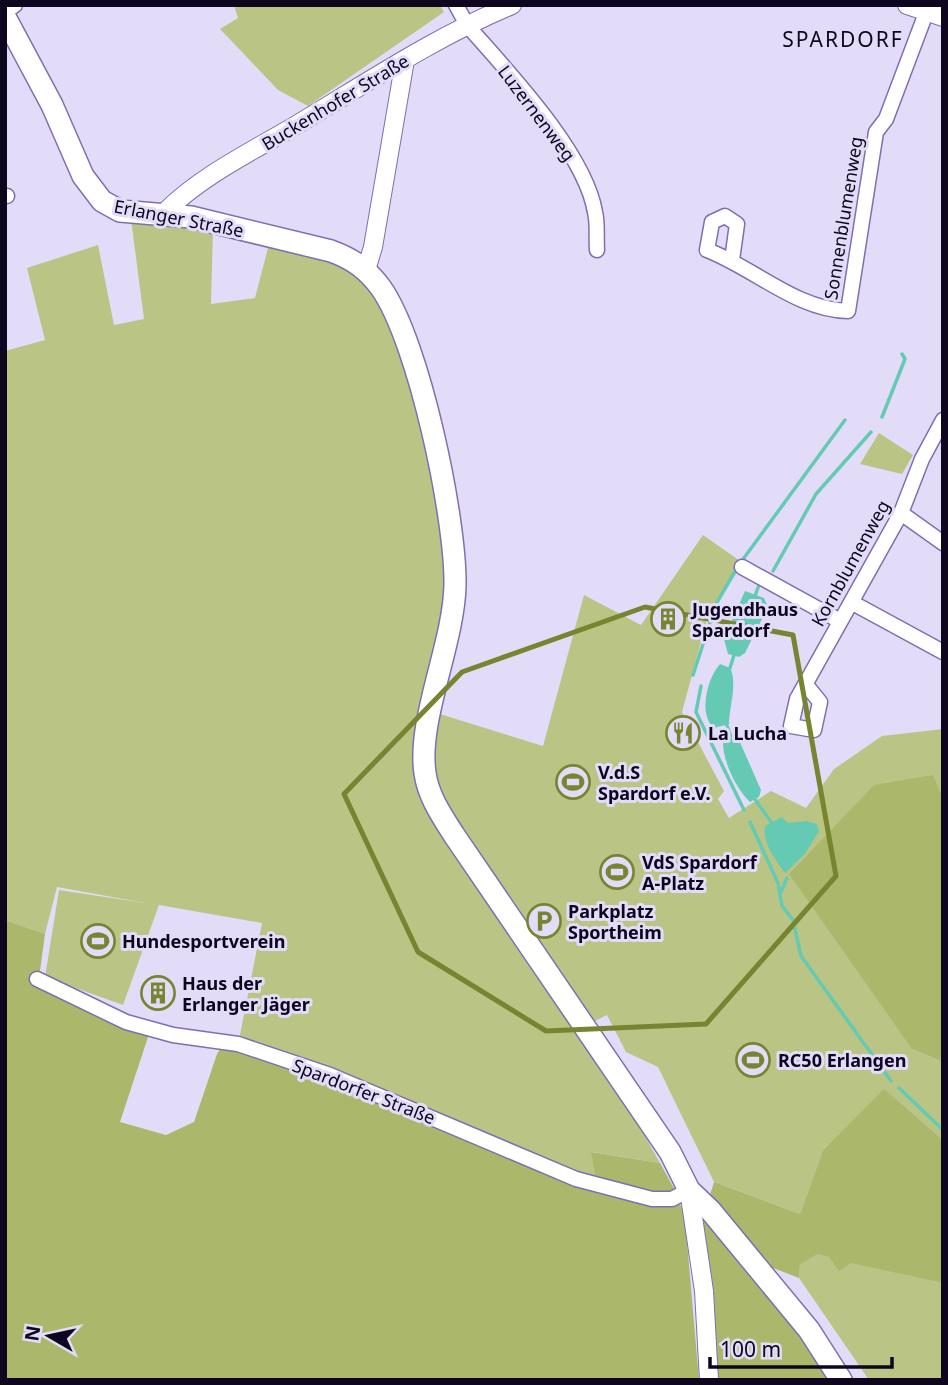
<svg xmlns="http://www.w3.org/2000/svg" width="948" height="1385" viewBox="0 0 948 1385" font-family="'Noto Sans',sans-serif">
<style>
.green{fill:#bac585}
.forest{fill:#abb86b}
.water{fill:#65cab3}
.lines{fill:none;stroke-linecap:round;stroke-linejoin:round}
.stream{stroke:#65cab3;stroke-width:3.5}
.minor-casing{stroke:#816eb0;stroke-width:17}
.tertiary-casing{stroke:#816eb0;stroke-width:20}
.secondary-casing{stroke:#816eb0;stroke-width:24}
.minor{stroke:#fff;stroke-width:14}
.tertiary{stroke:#fff;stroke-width:18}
.secondary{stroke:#fff;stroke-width:21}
.marked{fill:none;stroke:#798431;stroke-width:5;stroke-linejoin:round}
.labels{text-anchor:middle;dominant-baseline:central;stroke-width:6;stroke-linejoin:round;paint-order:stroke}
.street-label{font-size:18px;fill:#0e061e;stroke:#e3dcf9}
.poi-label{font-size:18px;font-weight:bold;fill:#0e061e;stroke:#e3dcf9;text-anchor:start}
.quarter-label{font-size:21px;letter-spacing:2px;fill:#0e061e;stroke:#e3dcf9}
</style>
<rect width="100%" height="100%" fill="#e3dcf9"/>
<path class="green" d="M234,5H440L444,12L308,106L278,90L220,29L238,18Z
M131,219L213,229L211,304L255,298L269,244L325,254L367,273L393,321L432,455L444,523L447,609L427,710L543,746L584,595L641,625L703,535L743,563L708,616L682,712L724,791L718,799L729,818L771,791L806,808L834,769L882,736L943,729V798L912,1049L943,1062V1140L884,1090L823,1150L800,1214L714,1182L658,1067L626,1052L607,1015L583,1027L660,1163L592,1152L598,1189L568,1184L448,1127L238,1045L262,923L159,905L123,1005L45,977L59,890L145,903L57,887L45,934L5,920V351L45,340L27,268L98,245L114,325L144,319Z
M879,433L913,455L902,474L860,464Z
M818,1254L943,1283V1380H869L799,1278L800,1265Z"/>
<path class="forest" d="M933,775L943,798V1062L912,1049L789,874L874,785Z
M5,920L45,934L38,986L111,1024L149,1034L120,1122L166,1135L194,1122L217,1054L223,1044L238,1045L448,1127L568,1184L598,1189L591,1152L660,1163L676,1192L685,1219L699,1380H5Z
M884,1089L943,1140V1283L851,1263L839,1271L829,1257L818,1254L800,1265L799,1278L763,1264L710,1195L714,1182L800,1214L823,1150Z
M706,1217L835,1380H715L703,1224Z"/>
<path class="water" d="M745,591L764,598L768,607L745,653L739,657L728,654L724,639Z
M720,664L730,668C738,683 729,707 729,724L714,728C698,715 707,678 720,664Z
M732,737L739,740L761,790L759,797L750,802C736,789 723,761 723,743Z
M782,817L788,823L807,821L817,824L819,831L805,854L785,873C775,859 762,843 765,826Z"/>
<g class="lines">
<path class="stream" d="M882,417L905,359L902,354
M741,562L845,420
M773,571L816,494L871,432
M755,596L760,582
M729,671L735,652
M693,675L716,604L737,568
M701,686L696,712L744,810
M726,723L733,742
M754,798L774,826
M750,822L778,883L782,906L793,920L801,956L891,1081
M781,892L787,878
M899,1088L943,1130"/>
<g class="minor-casing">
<path id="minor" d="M456,5L467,25C507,71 585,152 595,212C598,224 596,237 597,250
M5,12L15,5
M5,196H7
M732,260L737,224L725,216L712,222L707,250C754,268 797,310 848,311L876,132L886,119L926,13
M901,513L943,543
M742,567L840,621
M851,602L943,652
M807,686L820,702L814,730L791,726L797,699L901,513L922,459L943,420
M37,979L126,1022L173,1035L238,1044L330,1075L576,1179L652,1199H672L689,1190"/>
</g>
<g class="tertiary-casing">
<path id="tertiary" d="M907,5L943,17
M165,212C202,175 253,151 298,124C368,82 437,36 512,5
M366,270L373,247L405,60
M689,1190L704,1291L709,1380"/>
</g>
<g class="secondary-casing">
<path id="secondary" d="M5,17L52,105L83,176L102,201L120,211L191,217L331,251C353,259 367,269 381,288C419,342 456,518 455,585C454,643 417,720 425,773C428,796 442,816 454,835L670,1152L689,1190L710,1210L809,1330L841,1380"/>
</g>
<use href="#minor" class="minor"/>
<use href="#tertiary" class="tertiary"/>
<use href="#secondary" class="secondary"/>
</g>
<path class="marked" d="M645,607L793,635L836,876L706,1024L546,1031L418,952L344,794L462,672Z"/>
<defs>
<g id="building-ring" transform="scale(1.75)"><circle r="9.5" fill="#e3dcf9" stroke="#798431" stroke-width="1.5"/><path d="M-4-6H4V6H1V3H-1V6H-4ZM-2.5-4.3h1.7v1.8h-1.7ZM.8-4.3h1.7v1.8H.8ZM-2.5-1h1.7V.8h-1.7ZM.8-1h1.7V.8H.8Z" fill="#798431"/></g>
<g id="restaurant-ring" transform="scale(1.75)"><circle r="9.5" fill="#e3dcf9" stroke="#798431" stroke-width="1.5"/><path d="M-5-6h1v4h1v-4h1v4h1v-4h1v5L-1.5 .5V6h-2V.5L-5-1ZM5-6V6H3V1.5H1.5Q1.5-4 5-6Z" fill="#798431"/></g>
<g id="stadium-ring" transform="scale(1.75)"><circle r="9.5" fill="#e3dcf9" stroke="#798431" stroke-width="1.5"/><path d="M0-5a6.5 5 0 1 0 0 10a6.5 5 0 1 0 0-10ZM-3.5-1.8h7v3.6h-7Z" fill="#798431"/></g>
<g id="parking-ring" transform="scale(1.75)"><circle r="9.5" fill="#e3dcf9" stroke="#798431" stroke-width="1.5"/><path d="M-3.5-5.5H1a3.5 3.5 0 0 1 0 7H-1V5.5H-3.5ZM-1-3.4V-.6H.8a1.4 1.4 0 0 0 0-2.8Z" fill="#798431"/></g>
</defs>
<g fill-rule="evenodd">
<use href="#building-ring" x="668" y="619"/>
<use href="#restaurant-ring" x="683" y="733"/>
<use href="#stadium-ring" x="573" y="782"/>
<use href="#stadium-ring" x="617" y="872"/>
<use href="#parking-ring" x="544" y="921"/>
<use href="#stadium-ring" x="98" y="941"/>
<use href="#building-ring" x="158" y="993"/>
<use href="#stadium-ring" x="753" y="1060"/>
</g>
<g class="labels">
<g class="street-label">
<text transform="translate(335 102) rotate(-31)">Buckenhofer Straße</text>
<text transform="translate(537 113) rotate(53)">Luzernenweg</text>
<text transform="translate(179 218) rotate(11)">Erlanger Straße</text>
<text transform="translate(843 218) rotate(-81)">Sonnenblumenweg</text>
<text transform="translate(850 563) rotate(-61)">Kornblumenweg</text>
<text transform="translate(364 1091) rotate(21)">Spardorfer Straße</text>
</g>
<g class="poi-label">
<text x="692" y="609">Jugendhaus<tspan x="692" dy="21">Spardorf</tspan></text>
<text x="708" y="733">La Lucha</text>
<text x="598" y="772">V.d.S<tspan x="598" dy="21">Spardorf e.V.</tspan></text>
<text x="642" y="862">VdS Spardorf<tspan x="642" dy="21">A-Platz</tspan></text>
<text x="568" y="911">Parkplatz<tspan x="568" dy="21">Sportheim</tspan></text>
<text x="122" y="941">Hundesportverein</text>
<text x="182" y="983">Haus der<tspan x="182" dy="21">Erlanger Jäger</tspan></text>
<text x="778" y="1060">RC50 Erlangen</text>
</g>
<g class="quarter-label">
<text x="843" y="39">SPARDORF</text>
</g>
</g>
<rect width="948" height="1385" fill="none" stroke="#0e061e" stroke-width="14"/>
<g transform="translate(49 1336) rotate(279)" stroke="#e3dcf9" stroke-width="5" paint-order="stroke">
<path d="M0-5L12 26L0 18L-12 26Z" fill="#0e061e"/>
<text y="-10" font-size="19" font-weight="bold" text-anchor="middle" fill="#0e061e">N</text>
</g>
<path d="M710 1357v10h182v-10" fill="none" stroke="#0e061e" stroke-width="3.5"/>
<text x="720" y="1357" font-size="21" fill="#0e061e" stroke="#e3dcf9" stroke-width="5" paint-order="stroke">100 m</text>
</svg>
